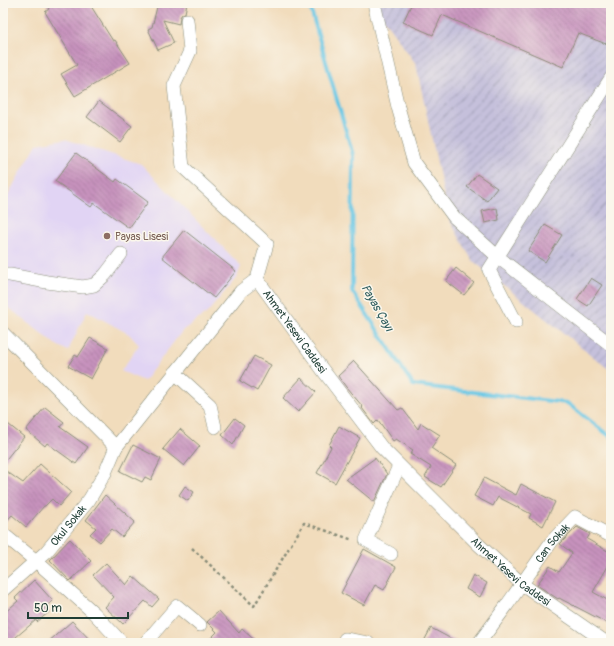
<svg xmlns="http://www.w3.org/2000/svg" width="614" height="646" viewBox="0 0 614 646" font-family="Pangolin,sans-serif">
<style>
.built{fill:#e1d4f4}
.industrial{fill:url(#industrial-furrows)}
.lines{fill:none;stroke-linecap:round;stroke-linejoin:round}
.stream{stroke:#66c6e4;stroke-width:4}
.building{fill:url(#building-back-hatch)}
.minor-casing{stroke:#888c78;stroke-width:14}
.path{stroke:#888c78;stroke-width:2.5;stroke-dasharray:3 3;stroke-linecap:butt}
.minor{stroke:#fff;stroke-width:13}
.education-dot{fill:#8d6e63;stroke:#fbf7ec;stroke-width:1.5}
.labels{text-anchor:middle;dominant-baseline:central;stroke-width:3;stroke-linejoin:round;paint-order:stroke}
.education-label{font-size:11px;fill:#785e54;stroke:#fbf7ec;text-anchor:start}
.street-label{font-size:11px;fill:#1f3d34;stroke:#fbf7ec}
.water-label{font-size:12px;font-style:italic;fill:#315f60;stroke:#fbf7ec}
</style>
<defs>
<pattern id="industrial-furrows" width="10" height="10" patternUnits="userSpaceOnUse"><rect width="10" height="10" fill="#c5c0db"/><path d="M-1 1l2-2M0 10L10 0M9 11l2-2" fill="none" stroke="#9f9db2"/></pattern>
<pattern id="building-back-hatch" width="6" height="6" patternUnits="userSpaceOnUse"><rect width="6" height="6" fill="#c792bd"/><path d="M-1 5l2 2M0 0l6 6M5-1l2 2" fill="none" stroke="#a1789a"/></pattern>
</defs>
<rect width="100%" height="100%" fill="#fbf7ec"/>
<filter id="ink" filterUnits="userSpaceOnUse"><feTurbulence type="fractalNoise" baseFrequency=".025" numOctaves="2"/><feDisplacementMap in="SourceGraphic" scale="8" xChannelSelector="R" yChannelSelector="G"/><feConvolveMatrix kernelMatrix="1 2 1 2 8 2 1 2 1" color-interpolation-filters="sRGB"/></filter>
<filter id="wash" filterUnits="userSpaceOnUse"><feTurbulence type="fractalNoise" baseFrequency=".012" numOctaves="4" result="noise"/><feDisplacementMap in="SourceGraphic" scale="16" xChannelSelector="R" yChannelSelector="G"/><feGaussianBlur stdDeviation="0.9" result="paint"/><feColorMatrix in="noise" values="0 0 0 0 0 0 0 0 0 0 0 0 0 0 0 0 0 1.4 0 .05"/><feComposite in="paint" operator="in"/></filter>
<g filter="url(#wash)">
<rect width="100%" height="100%" fill="#f1dcbc"/>
<path class="built" d="M65,139L141,164L241,266L237,277L207,313L183,330L144,381L121,371L139,345L129,334L87,311L68,351L55,344L3,303V206L15,182L37,144Z"/>
<path class="industrial" d="M372,3H611V371L472,260L449,219L416,64Z"/>
<g class="lines">
<path class="stream" d="M309,3L353,155L352,291L413,385L567,403L611,437"/>
</g>
<g id="blocks">
<path class="building" d="M46,3H89L113,41L115,40L130,63L75,96L61,74L77,65L45,12L49,9Z
M158,3H187L185,13L182,14L180,17L179,24L163,20L174,43L158,50L148,29L152,27Z
M412,3H611V32L606,44L578,33L563,67L442,15L433,35L403,22Z
M99,101L132,126L120,142L87,117Z
M76,153L115,182L117,179L148,202L129,228L94,203L91,207L55,181Z
M477,174L497,188L487,201L467,187Z
M497,208L499,220L485,223L482,211Z
M545,225L562,235L545,262L528,251Z
M184,230L236,271L214,298L162,257Z
M456,268L474,283L464,295L446,281Z
M591,278L602,285L588,306L577,299Z
M90,338L108,348L91,379L68,366L75,355L78,357Z
M254,356L271,365L257,391L240,381Z
M354,361L398,410L402,408L418,429L421,423L440,435L431,448L456,465L441,487L425,477L431,467L410,454L413,450L396,439L393,441L378,420L374,424L362,408L363,407L346,387L338,376Z
M301,378L316,392L298,412L283,398Z
M45,407L64,422L60,427L88,447L76,464L47,443L45,446L26,430Z
M235,418L244,425L233,445L222,435Z
M3,420L24,437L3,463Z
M339,426L360,438L335,483L317,473L331,447L329,445Z
M180,429L200,446L184,466L163,449Z
M133,445L161,459L151,480L145,477L142,482L120,471Z
M375,458L387,474L374,502L346,479Z
M40,464L71,492L59,506L52,499L45,506H44L26,527L12,515L3,525V469L23,483Z
M484,478L516,495L521,484L555,502L543,526L529,518L531,514L498,497L493,506L474,496Z
M185,486L194,492L188,501L179,495Z
M105,495L135,522L122,537L112,529L100,542L90,534L96,528L86,520Z
M577,527L590,534L587,539L611,553V561L593,592L611,602V625L559,598L558,599L537,585L550,566L559,572L572,553L560,544Z
M70,539L91,561L70,581L50,560Z
M364,549L396,567L384,590L375,585L364,605L341,593Z
M106,563L126,585L133,576L159,599L152,607L145,601L123,624L105,607L114,597L93,575Z
M473,575L487,583L480,597L466,589Z
M34,580L53,601L45,608L49,612L37,622L36,620L9,643H7L3,639V614L18,601L15,598Z
M219,611L239,633L242,629L258,643H206L217,632L207,622Z
M72,621L93,643H47Z
M431,628L459,643H423Z"/>
</g>
</g>
<g filter="url(#ink)">
<use href="#blocks" fill-opacity="0" stroke="#888c78" stroke-width="1"/>
<g class="lines">
<g class="minor-casing">
<g id="minor">
<path d="M374,3L398,107L414,163L454,217L498,257L611,345"/>
<path d="M187,20L190,51L174,86L183,167L267,244L257,279"/>
<path d="M3,275H10L47,282L83,287L94,285L105,275L121,254"/>
<path d="M516,322L489,270L611,78"/>
<path id="s1" d="M3,333L116,447L241,291L257,279L322,369L382,448L479,545L522,584L607,643"/>
<path d="M175,373L210,405L215,427"/>
<path d="M3,534L36,561L94,613L122,643"/>
<path d="M391,554L366,540L399,466"/>
<path id="s2" d="M3,590L46,552L89,500L105,473L116,447"/>
<path d="M345,639L368,643"/>
<path d="M145,643L177,606L200,625"/>
<path id="s3" d="M479,643L507,605L552,541L575,517L611,536"/>
</g>
</g>
<path class="path" d="M192,548L254,606L304,523L353,540"/>
<use href="#minor" class="minor"/>
</g>
</g>
<circle class="education-dot" cx="107" cy="236" r="4"/>
<g class="labels">
<g class="education-label">
<text x="115" y="236">Payas Lisesi</text>
</g>
<g class="street-label">
<text stroke="none"><textPath href="#s1" startOffset="445">Ahmet Yesevi Caddesi</textPath></text>
<text stroke="none"><textPath href="#s2" startOffset="92">Okul Sokak</textPath></text>
<text stroke="none"><textPath href="#s3" startOffset="124">Can Sokak</textPath></text>
<text stroke="none"><textPath href="#s1" startOffset="769">Ahmet Yesevi Caddesi</textPath></text>
</g>
<g class="water-label">
<text transform="translate(377 308) rotate(60)">Payas Çayı</text>
</g>
</g>
<rect width="614" height="646" fill="none" stroke="#fbf7ec" stroke-width="16"/>
<path d="M28 612v6h100v-6" fill="none" stroke="#1f3d34" stroke-width="2"/>
<text x="34" y="612" font-size="12" fill="#1f3d34" stroke="#fbf7ec" stroke-width="3" paint-order="stroke">50 m</text>
</svg>
